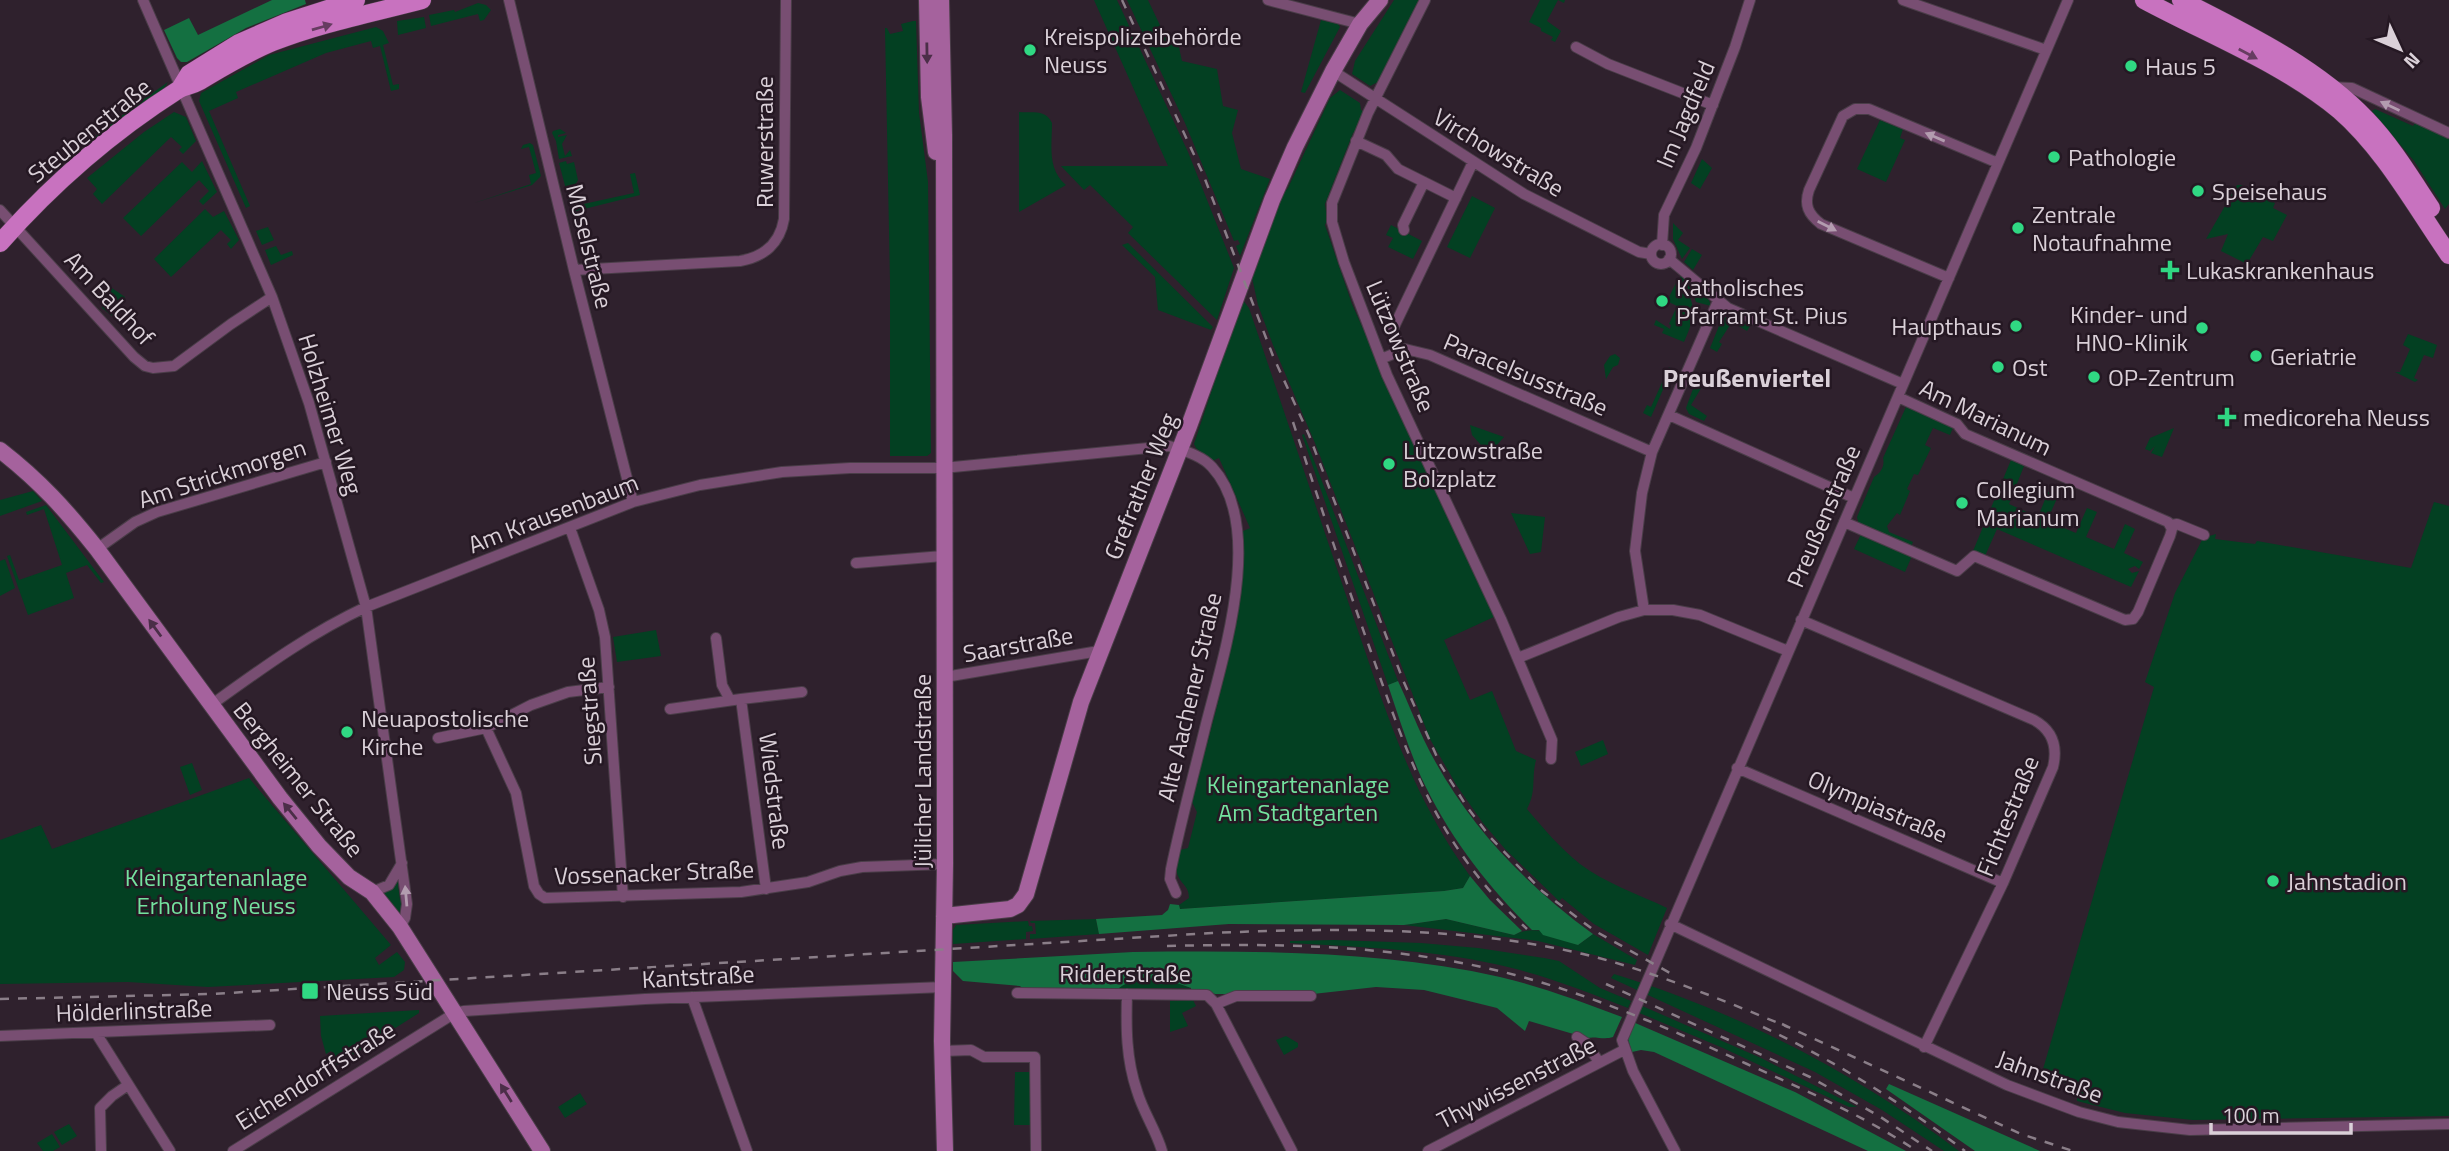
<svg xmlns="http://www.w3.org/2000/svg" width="2449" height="1151" viewBox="0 0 2449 1151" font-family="'Titillium Web',sans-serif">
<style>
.green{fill:#034022}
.forest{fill:#147041}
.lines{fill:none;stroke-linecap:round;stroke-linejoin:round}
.street-casing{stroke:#4a3d48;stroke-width:12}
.secondary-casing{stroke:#4a3d48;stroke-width:18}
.primary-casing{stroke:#4a3d48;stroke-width:19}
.street{stroke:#784e72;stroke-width:10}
.secondary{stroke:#a5629d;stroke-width:16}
.primary{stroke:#c872bf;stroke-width:18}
.rail{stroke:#8a7e88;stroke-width:2.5;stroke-dasharray:9 9;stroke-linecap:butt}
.oneway{fill:#663c61}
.oneway2{fill:#4b2e48}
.oneway3{fill:#b39caf}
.poi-dot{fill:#30d883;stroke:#251823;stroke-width:2.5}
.labels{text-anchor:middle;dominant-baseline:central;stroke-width:5;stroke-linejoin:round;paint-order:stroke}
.poi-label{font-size:24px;fill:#dad0d8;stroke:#251823;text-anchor:start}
.street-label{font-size:24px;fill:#dad0d8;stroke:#251823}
.park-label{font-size:24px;fill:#74e39f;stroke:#251823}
.neighbourhood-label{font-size:26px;font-weight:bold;fill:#dad0d8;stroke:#251823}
</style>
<rect width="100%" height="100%" fill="#2f212d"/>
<path class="green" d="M1094,0H1117L1188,152L1234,268L1217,320L1128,233L1133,227L1090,185L1084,190L1061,166H1168Z
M1127,0H1148L1167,40L1178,43L1182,61L1217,69L1223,106L1238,110L1232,133L1241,169L1270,179L1240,256L1236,246L1240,244L1238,240L1234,241L1185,123Z
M1394,0H1420L1378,82L1370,86L1352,74L1355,61Z
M1540,0H1565L1564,3L1558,0L1547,21L1561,31L1555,42L1551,40L1553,37L1541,31V28L1529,22Z
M478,3L486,5L491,10L484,20L480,21L478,14L431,26L429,15L454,10L455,12Z
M424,17L426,28L398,35L397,21Z
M1321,20L1338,24L1340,27L1305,93L1301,92Z
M913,21H916L919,113L928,182L931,453L927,456H890V280L885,28H887L890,34L903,31L901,24Z
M376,27L383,31L389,43L383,45L393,85L399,84V89L391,91L380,46L373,48L371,41L326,53L236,92L238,98L209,111L250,206L246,208L199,101L201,93L269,55Z
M168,82L164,88L87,150L83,146L134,106Z
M1340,90L1360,103L1361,110L1364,112L1356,131L1353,133L1325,204L1327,220L1325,225L1352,304L1385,378L1496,616L1444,640L1470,700L1492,691L1516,751L1536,760C1531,780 1537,790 1527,809C1543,828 1560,848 1580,864C1605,883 1638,894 1667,908L1648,955L1594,924L1562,898L1559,901L1505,849L1483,823L1457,786L1430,739L1315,443L1273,345L1258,305L1251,273L1283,194L1288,188L1330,98Z
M2375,109L2413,126L2416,122L2449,137V204L2445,209L2414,161L2372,111Z
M174,112L186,117L196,141L183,154L179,150L182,147L171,137L102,204L93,194L97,189L87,178L144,132Z
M1019,112C1033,113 1046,109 1052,123C1052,146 1047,169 1066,185L1019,212Z
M1880,120L1903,129L1900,138L1905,140L1886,182L1857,169Z
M560,129L566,133L558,135V137L567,135L562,144L565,156L570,150L572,156L559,159L556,141L552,133L553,131Z
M530,143L533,145L541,176L532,185L474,203L531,184L529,175L536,173L529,147L521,149L523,145Z
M1702,159L1712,168L1700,189L1691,183Z
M202,161L217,192L203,205L199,201L209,191L199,180L141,236L123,218L182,162L192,172Z
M566,161L567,164L574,162L578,180L573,189L577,203L579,205L634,193L630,174L635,173L640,195L572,212L559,163Z
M2237,185H2241L2275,203L2273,208L2287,215L2273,241L2263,237L2247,264L2221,251L2228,234L2206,239Z
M1472,196L1495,208L1470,258L1447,247Z
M205,209L213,217L224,211L239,240L231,249L227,244L231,240L221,230L171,277L154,259Z
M1673,223L1683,233L1678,240L1690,248L1682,259L1673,239Z
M1391,225L1422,241L1413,259L1388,247L1393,238L1386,235Z
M268,227L274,240L262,245L256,231Z
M1128,243L1213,327L1211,330L1158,310L1155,277L1122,245Z
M276,246L281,255L292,251L293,255L271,265L265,250Z
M1692,249L1702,255L1693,270L1684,262Z
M1681,276L1709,300L1711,306L1696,302L1693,294L1679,279Z
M1677,281C1699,301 1695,317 1684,342L1662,333L1664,329L1654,325L1656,320L1670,329L1671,325L1669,324L1677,306L1667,301Z
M109,286L125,297L112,316L102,308L101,297Z
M1242,299L1249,308C1284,411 1318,513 1353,616C1385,709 1411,795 1470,876L1463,888L1444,891L1180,909L1179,905L1189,898C1189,886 1182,885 1178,876C1175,869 1178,858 1180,850L1188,848L1197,812L1192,802C1214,713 1245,624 1241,532L1250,528L1219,458L1212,461L1196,448L1194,444Z
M1726,317L1750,326L1747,331L1732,322L1719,342L1722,344L1717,352L1710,348L1721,321Z
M2408,334L2437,345L2433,358L2424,355L2414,378L2418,380L2415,382L2395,372H2400L2410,349L2403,345Z
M1615,354L1620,358L1618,365L1613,367L1606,379L1604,365L1610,356Z
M1669,367L1672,369L1651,417L1643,413L1647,405L1651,407Z
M1698,375L1705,379L1701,384L1703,385L1691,405L1707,416L1704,421L1689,414L1686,408Z
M1906,407L1954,425L1950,435L1933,428L1925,445L1931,448L1918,475L1914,474L1907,489L1910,491L1900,515L1897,513L1887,526L1889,532L1913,542L1908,554L1912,556L1905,572L1854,549L1861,534L1857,517L1874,477C1881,473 1885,466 1883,458Z
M1470,425L1504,437L1496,446H1482L1472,435Z
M2174,428L2162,457L2151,453L2155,446L2150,451L2145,449L2150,438Z
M1304,434L1398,681L1388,685L1302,435Z
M2011,460L2024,466L2009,504L2038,517L2048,492L2058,496L2047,521L2076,533L2087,508L2097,512L2086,537L2114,549L2125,524L2135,529L2124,553L2143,562L2139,569L2135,566L2128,569L2132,573L2139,571L2131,587L1997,529L1985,556L1973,551Z
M33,491L42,501L0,516V500Z
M2434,502L2449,506V1116L2193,1120L2125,1113L2077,1101V1086L2041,1076L2154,687L2145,682L2175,593L2203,538L2216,534L2215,539L2255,544L2257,541L2411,568Z
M46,505L104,582L101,583L87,565L66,573L74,598L28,615L7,556L10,555L19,580L62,565L44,509L27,515L26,512Z
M1511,513L1545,517L1541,552L1530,554Z
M5,559L15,588L0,596V561Z
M656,630L661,656L617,662L613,637Z
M1603,740L1608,754L1581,766L1575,752Z
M192,763L202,790L190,795L180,767Z
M249,778L391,945L375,958L379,965L397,952L405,962L404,970L394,977L208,987L128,982L0,984V840L41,825L52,849Z
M400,876L401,884L398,885L400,900H403L402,916L384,893L392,888Z
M1096,919L1099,934L1030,939V934H1036L1035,923H1031L1030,921Z
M1446,919L1514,935C1536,923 1557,936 1578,945L1593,934L1637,960L1635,965L1538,941L1404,925Z
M1028,921L1029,926H1032L1033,931L1026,932V939L953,944V930L956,925Z
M1334,940L1421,943L1478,948L1544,958L1559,961L1600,988L1631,1001L1628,1008C1590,993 1552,978 1512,968C1440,950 1364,947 1290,943V941Z
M1614,974C1738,1012 1856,1073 1959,1151H1944L1882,1110L1815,1072L1611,978Z
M1139,978L1180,984L1191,988H1119L1127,981Z
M1193,1000L1196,1006L1182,1013L1188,1026L1170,1032V1001Z
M1640,1005L1761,1058L1857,1107H1849L1723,1048L1637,1012Z
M419,1010V1013L337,1065L331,1063L328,1059L334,1055L331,1051L326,1054L321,1036L320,1016Z
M1286,1036L1298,1043V1047L1284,1055L1276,1040Z
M1015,1072H1032L1031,1125H1014Z
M580,1093L587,1104L565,1118L558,1107Z
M69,1124L77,1136L62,1145L54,1132Z
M52,1134L60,1147L53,1151H43L37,1143Z"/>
<path class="forest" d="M272,0H305L306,4L246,28L187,62H181L177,58L164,30L189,18L198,35Z
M1398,681C1407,700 1415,721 1424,740C1463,820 1522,882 1593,934L1578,945L1543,935L1539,930H1532C1486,885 1448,835 1421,777C1408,747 1398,715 1388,685Z
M1470,876L1490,900L1522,931L1514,935L1446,919L1404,925L1229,924L1099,934L1096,919L1162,915L1168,910L1170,904L1179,905L1180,909L1444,891L1463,888Z
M1133,952C1255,951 1380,950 1500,977C1542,987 1582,1002 1622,1017L1613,1037C1604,1040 1596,1036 1587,1038L1529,1021L1525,1031L1497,1008L1424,990L1376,987L1313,994H1215L1207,990L1191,991V988C1169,979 1139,972 1119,988V991H1079V988L1025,991L1020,986L963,981L953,971V962Z
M1633,1022L1795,1092L1906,1151H1868L1654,1052L1641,1050L1632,1052L1628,1039Z
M1889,1084L2040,1151H1975L1886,1089Z"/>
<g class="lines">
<g class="street-casing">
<path id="street" d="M143,0L272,297L309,403L366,607L407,904L405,918L400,927
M509,0L574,270L633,502
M1268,0L1360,24
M1425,0L1368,113L1332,203V222L1344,262L1387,375L1501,619L1552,740L1551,759
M1903,0L2046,50
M1576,47L1608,64L1713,105
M1333,71L1524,194L1639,252L1651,254
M2329,87L2352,88L2449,133
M1356,141L1386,155L1398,169L1456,198
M0,210L134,357L145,366L153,368L174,366L231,324L272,297
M1404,230L1403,225L1424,182
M1651 254a10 10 0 1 1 20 0a10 10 0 1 1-20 0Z
M1662,245L1664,215L1696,148L1735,47L1750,0
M1669,259L1728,308L1903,384
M574,270L740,261C764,257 780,243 784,219L786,0
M1949,278L1821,224C1808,214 1804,205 1809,190L1843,116L1855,109H1869L1998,163
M1399,350L1393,329L1473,162
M1381,359L1405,349L1430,355L1652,452
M1669,415L1854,498
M1844,522L1957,571L1974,556L2125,620L2133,619L2138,612L2170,536L2172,529L2168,522L1965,434L1957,424L1898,397
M2171,525L2177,524L2204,535
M570,528L599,610L605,637L623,897
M97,549L135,522L157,512L326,462
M856,563L943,556
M1644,610L1635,551L1642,493L1652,452L1718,301
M1801,620L2034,720C2052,730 2058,746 2053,767L2003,883L1924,1047
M716,638L722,685L730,700
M1518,658L1619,617L1644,610H1673L1700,615L1788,651
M945,677L1099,651
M211,705C261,669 310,633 366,607L633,502L700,485L782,472L850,468H943L1169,446C1184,451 1201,455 1212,467C1266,526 1223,657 1206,724C1194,773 1181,821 1171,869L1170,879L1176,893
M670,709L741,699
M486,728L516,793L534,886L539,894L545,898L741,892L808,882L840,871L862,867L945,864
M438,738L486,728L531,705L568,692L609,687
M1737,768L2003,883
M766,889L741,699L802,692
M372,892L389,885L402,863
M1670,924L2007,1085L2079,1112L2118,1122L2190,1130L2449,1124
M1017,993L1207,995L1216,1004L1292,1151
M1127,994C1126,1027 1126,1059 1137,1091C1143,1112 1156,1130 1162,1151
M692,997L747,1151
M1216,1004L1236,996H1311
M96,1033L170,1151
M0,1036L270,1025
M1577,1037L1586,1043L1599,1062
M943,1051L971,1050L984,1057H1035L1036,1151
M101,1151L100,1108L112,1096L128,1085
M233,1151L455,1013L464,1011L645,999L944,987
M1428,1151L1624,1050
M1675,1151L1633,1071L1622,1040L2068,0"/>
</g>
<g class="secondary-casing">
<path id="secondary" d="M927,0L929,97L936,152
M941,0L944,135L945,864L942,1041L945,1151
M0,450C40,481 66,510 97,549L280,798L319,846L349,877L372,892L400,927L542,1151
M944,916L1010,909L1018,905L1026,894L1081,702L1189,426L1272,200L1295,147L1333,71L1360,24L1380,0"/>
</g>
<g class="primary-casing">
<path id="primary" d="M2144,0C2209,35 2282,63 2339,110C2384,149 2415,206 2449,255
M2181,0C2246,33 2317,67 2367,120C2392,146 2411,178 2431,208
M181,87L189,74L239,43L287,22L356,0
M0,243C52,184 112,132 178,90C184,86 191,86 198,82C222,68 246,53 273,42C321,23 373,13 422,0"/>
</g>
<use href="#street" class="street"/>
<use href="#secondary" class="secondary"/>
<use href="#primary" class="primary"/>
<path class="rail" d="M1122,0L1203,174L1273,356L1309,435L1403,680L1440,764L1467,807L1491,838L1542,891L1595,931L1670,973
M1293,422C1318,498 1343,574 1370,649C1410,762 1436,845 1527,929
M1167,946C1283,943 1402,945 1515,975C1595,996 1672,1030 1747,1064C1805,1090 1864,1116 1917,1151
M1606,984L1810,1077L1879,1116L1932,1151
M0,999L212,994L1212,933C1335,928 1462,926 1583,954C1653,971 1722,1000 1788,1027
M1782,1024L2021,1134L2073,1151
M1763,1027C1835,1061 1902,1103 1965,1151"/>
</g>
<defs><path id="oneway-solid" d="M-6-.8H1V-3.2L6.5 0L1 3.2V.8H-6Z" transform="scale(1.75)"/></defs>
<g class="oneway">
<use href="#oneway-solid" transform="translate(322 27) rotate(-16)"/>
<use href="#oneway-solid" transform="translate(2248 54) rotate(28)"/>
</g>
<g class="oneway2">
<use href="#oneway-solid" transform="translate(927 53) rotate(89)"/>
<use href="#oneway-solid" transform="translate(155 628) rotate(-126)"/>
<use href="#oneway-solid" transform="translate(290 811) rotate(-129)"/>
<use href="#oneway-solid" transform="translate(506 1093) rotate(-122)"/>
</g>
<g class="oneway3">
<use href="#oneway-solid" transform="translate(2390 106) rotate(-155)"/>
<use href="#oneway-solid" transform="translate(1935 137) rotate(-157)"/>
<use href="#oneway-solid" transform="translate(1827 226) rotate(27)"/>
<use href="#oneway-solid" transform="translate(406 896) rotate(-95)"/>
</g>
<g class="poi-dot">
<circle cx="1030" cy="50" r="7"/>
<circle cx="2131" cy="66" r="7"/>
<circle cx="2054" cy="157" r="7"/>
<circle cx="2198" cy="191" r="7"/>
<circle cx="2018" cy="228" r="7"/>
<path d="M2166.5 259.5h7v7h7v7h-7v7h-7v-7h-7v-7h7z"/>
<circle cx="1662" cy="301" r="7"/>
<circle cx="2016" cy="326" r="7"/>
<circle cx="2202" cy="328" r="7"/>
<circle cx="2256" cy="356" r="7"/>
<circle cx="1998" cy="367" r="7"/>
<circle cx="2094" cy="377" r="7"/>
<path d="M2223.5 406.5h7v7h7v7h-7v7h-7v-7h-7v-7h7z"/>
<circle cx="1389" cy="464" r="7"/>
<circle cx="1962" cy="503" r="7"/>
<circle cx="347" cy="732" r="7"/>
<circle cx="2273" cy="881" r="7"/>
<rect x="301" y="982" width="18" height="18" rx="3.5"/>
</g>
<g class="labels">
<g class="poi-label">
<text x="1044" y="36">Kreispolizeibehörde<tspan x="1044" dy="28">Neuss</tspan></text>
<text x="2145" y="66">Haus 5</text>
<text x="2068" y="157">Pathologie</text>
<text x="2212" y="191">Speisehaus</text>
<text x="2032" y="214">Zentrale<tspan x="2032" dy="28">Notaufnahme</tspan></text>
<text x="2186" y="270">Lukaskrankenhaus</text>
<text x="1676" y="287">Katholisches<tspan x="1676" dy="28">Pfarramt St. Pius</tspan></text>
<text x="2188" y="314" text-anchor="end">Kinder- und<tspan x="2188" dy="28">HNO-Klinik</tspan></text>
<text x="2002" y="326" text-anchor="end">Haupthaus</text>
<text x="2270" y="356">Geriatrie</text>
<text x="2012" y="367">Ost</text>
<text x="2108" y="377">OP-Zentrum</text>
<text x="2243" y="417">medicoreha Neuss</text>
<text x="1403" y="450">Lützowstraße<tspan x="1403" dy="28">Bolzplatz</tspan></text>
<text x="1976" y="489">Collegium<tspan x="1976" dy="28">Marianum</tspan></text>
<text x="361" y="718">Neuapostolische<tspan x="361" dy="28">Kirche</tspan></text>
<text x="2287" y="881">Jahnstadion</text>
<text x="326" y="991">Neuss Süd</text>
</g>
<g class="street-label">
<text transform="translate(1685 114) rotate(-67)">Im Jagdfeld</text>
<text transform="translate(89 130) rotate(-39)">Steubenstraße</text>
<text transform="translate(764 142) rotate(-90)">Ruwerstraße</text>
<text transform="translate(1499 152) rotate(31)">Virchowstraße</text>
<text transform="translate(590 246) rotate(76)">Moselstraße</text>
<text transform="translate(110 298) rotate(47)">Am Baldhof</text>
<text transform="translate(1401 346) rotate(67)">Lützowstraße</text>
<text transform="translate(1526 374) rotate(23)">Paracelsusstraße</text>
<text transform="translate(331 414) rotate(73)">Holzheimer Weg</text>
<text transform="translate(1986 417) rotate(26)">Am Marianum</text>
<text transform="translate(222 473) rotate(-18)">Am Strickmorgen</text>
<text transform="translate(1140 486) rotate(-68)">Grefrather Weg</text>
<text transform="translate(553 513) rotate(-21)">Am Krausenbaum</text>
<text transform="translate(1823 516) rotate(-67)">Preußenstraße</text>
<text transform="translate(1018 644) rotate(-10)">Saarstraße</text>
<text transform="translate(1189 697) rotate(-77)">Alte Aachener Straße</text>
<text transform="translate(589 711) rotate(-94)">Siegstraße</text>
<text transform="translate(922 771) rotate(-90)">Jülicher Landstraße</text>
<text transform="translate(299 779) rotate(51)">Bergheimer Straße</text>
<text transform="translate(775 791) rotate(83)">Wiedstraße</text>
<text transform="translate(1878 806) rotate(23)">Olympiastraße</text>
<text transform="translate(2007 816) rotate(-68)">Fichtestraße</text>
<text transform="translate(654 872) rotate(-2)">Vossenacker Straße</text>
<text x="1125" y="973">Ridderstraße</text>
<text transform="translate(698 976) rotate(-3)">Kantstraße</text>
<text transform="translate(134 1010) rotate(-2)">Hölderlinstraße</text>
<text transform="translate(315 1075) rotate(-32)">Eichendorffstraße</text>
<text transform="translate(2050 1076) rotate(20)">Jahnstraße</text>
<text transform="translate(1516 1082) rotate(-27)">Thywissenstraße</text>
</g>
<g class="park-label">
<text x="1298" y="784">Kleingartenanlage<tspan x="1298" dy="28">Am Stadtgarten</tspan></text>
<text x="216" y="877">Kleingartenanlage<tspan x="216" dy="28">Erholung Neuss</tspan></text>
</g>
<g class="neighbourhood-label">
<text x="1747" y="377">Preußenviertel</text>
</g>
</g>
<g transform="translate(2400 49) rotate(134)" stroke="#251823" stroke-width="5" paint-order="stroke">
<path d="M0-5L12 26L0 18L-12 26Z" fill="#dad0d8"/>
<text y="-10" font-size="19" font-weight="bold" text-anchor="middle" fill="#dad0d8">N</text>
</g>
<path d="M2211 1123v10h140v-10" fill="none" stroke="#dad0d8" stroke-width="3.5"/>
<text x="2222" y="1123" font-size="21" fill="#dad0d8" stroke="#251823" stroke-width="5" paint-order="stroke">100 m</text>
</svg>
